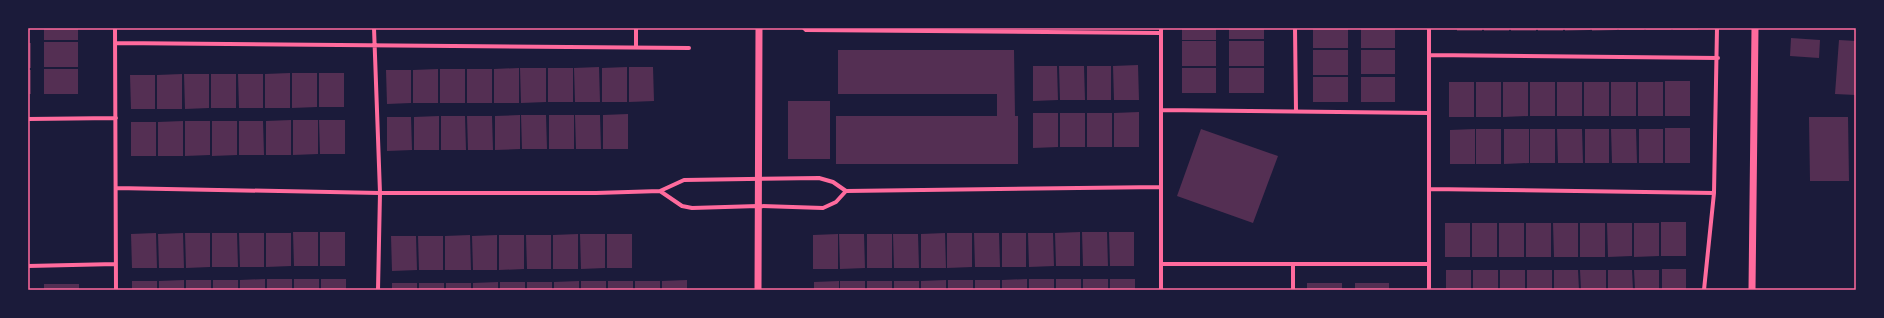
<svg xmlns="http://www.w3.org/2000/svg" width="1884" height="318" viewBox="0 0 1884 318" font-family="'DM Sans',sans-serif">
<style>
.building{fill:#542f53}
.lines{fill:none;stroke-linecap:round;stroke-linejoin:round}
.minor{stroke:#ff6b9d;stroke-width:4}
.tertiary{stroke:#ff6b9d;stroke-width:7}
.neatline{fill:none;stroke:#ff6b9d;stroke-width:1.5}
</style>
<rect width="100%" height="100%" fill="#1b1b3a"/>
<path class="building" d="M44,28H78V40H44Z
M1182,28H1216V40H1182Z
M1229,28H1264V39H1229Z
M1313,28H1348V48H1313Z
M1361,28H1395V48H1361Z
M1457,28H1482V31H1457Z
M1484,28H1509V31H1484Z
M1511,28H1536V31H1511Z
M1538,28H1563V31H1538Z
M1565,28H1590V30L1565,31Z
M1592,28H1617V30L1592,31Z
M1619,28H1644V30H1619Z
M1646,28H1671V30H1646Z
M1673,28H1698V30H1673Z
M1791,38L1820,40L1819,58L1790,56Z
M1839,40L1856,41V95L1835,94Z
M1182,41H1216V66H1182Z
M1229,41H1264V66H1229Z
M44,42H78V67H44Z
M28,43H31V68H28Z
M838,50H1014L1015,116H1018V164H836V116H997V94H838Z
M1313,50H1348V75H1313Z
M1361,50H1395V74H1361Z
M1138,65L1139,100H1114L1113,66Z
M1033,66H1057L1058,100L1033,101Z
M1059,66H1084L1085,100H1060Z
M1087,66H1111V100H1087Z
M599,67L600,102H575L574,68Z
M627,67V102H602V68Z
M629,67H653L654,101L629,102Z
M519,68V103H494V69Z
M520,68H546V102L521,103Z
M548,68H573V102H548Z
M1182,68H1216V93H1182Z
M1229,68H1264V93H1229Z
M44,69H78V94H44Z
M438,69V103H413V70Z
M440,69H465V103H440Z
M467,69H492V103H467Z
M28,70H31V94H28Z
M386,70H411V103L387,104Z
M290,73V108H265V74Z
M292,73H317V107L292,108Z
M319,73H344V107H319Z
M182,74V109H157V75Z
M184,74H209V108L185,109Z
M211,74H236V108H211Z
M238,74H263V108H239Z
M130,75H155V109H131Z
M1313,77H1348V102H1313Z
M1361,77H1395V102H1361Z
M1665,81H1690V116H1665Z
M1449,82H1474V117H1449Z
M1476,82H1501V117H1476Z
M1503,82H1528V116L1503,117Z
M1530,82H1555V116H1530Z
M1557,82H1582V116H1557Z
M1584,82H1609V116H1584Z
M1611,82H1636V116H1611Z
M1638,82H1663V116H1638Z
M788,101H830V159H788Z
M1139,112V147H1114V113Z
M1033,113H1058V147L1033,148Z
M1060,113H1085V147H1060Z
M1087,113H1112V147H1087Z
M628,114V149H603V115Z
M520,115V149L495,150V116Z
M521,115H546L547,149H522Z
M549,115H574V149H549Z
M575,115H600L601,149H576Z
M439,116V150H414V117Z
M441,116H465L466,150H441Z
M467,116H492L493,150H468Z
M387,117H411L412,150L387,151Z
M1809,117H1848L1849,181H1810Z
M291,120V155H266V121Z
M293,120H318V154L293,155Z
M319,120H345V154H320Z
M183,121V156H158V122Z
M185,121H210V155L185,156Z
M212,121H237V155L212,156Z
M239,121H263L264,155H239Z
M131,122H156V156H131Z
M1665,128H1690V163H1665Z
M1201,129L1278,156L1253,223L1177,196Z
M1475,129V164H1450V130Z
M1476,129H1501V164H1476Z
M1504,129H1529V163L1504,164Z
M1530,129H1555V163H1530Z
M1557,129H1582L1583,163H1558Z
M1585,129H1609V163H1585Z
M1611,129H1636L1637,163H1612Z
M1639,129H1663V163H1639Z
M1661,222H1686V256H1661Z
M1445,223H1470V257H1445Z
M1472,223H1497V257H1472Z
M1499,223H1524V257H1499Z
M1526,223H1551V257H1526Z
M1553,223H1578V257H1554Z
M1580,223H1605V257H1580Z
M1607,223H1632V256L1608,257Z
M1634,223H1659V256L1634,257Z
M293,232H318V266H294Z
M320,232H345V266H320Z
M1080,232V266H1056L1055,233Z
M1082,232H1107L1108,266H1083Z
M1109,232H1134V266H1110Z
M156,233L157,268H132L131,234Z
M183,233L184,268H159L158,234Z
M185,233H210V267L186,268Z
M212,233H237L238,267H212Z
M239,233H264V267H240Z
M266,233H291V266L266,267Z
M945,233L946,268H921V234Z
M947,233H972V267L947,268Z
M974,233H999L1000,267H975Z
M1002,233H1026V267H1002Z
M1028,233H1053L1054,266L1029,267Z
M578,234V269H553V235Z
M580,234H605V268L581,269Z
M607,234H632V268H607Z
M838,234V269H813V235Z
M839,234H864L865,268L840,269Z
M867,234H892V268H867Z
M893,234H918L919,268H894Z
M470,235L471,270H445V236Z
M497,235V270H473L472,236Z
M499,235H524V269L499,270Z
M526,235H551V269H527Z
M391,236H416L417,270L392,271Z
M418,236H443V270H419Z
M1662,269H1686V290H1662Z
M1446,270H1471V290H1446Z
M1473,270H1498V290H1473Z
M1500,270H1525V290H1500Z
M1527,270H1552V290H1527Z
M1554,270H1578L1579,290H1554Z
M1580,270H1606V290H1581Z
M1608,270H1632L1633,290H1608Z
M1634,270H1659V290H1635Z
M265,279V290H240V280Z
M267,279H292V290H267Z
M294,279H319V290H294Z
M321,279H346V290H321Z
M1027,279V290H1002V280Z
M1029,279H1054V290H1029Z
M1056,279H1081V290H1056Z
M1083,279H1108V290H1083Z
M1110,279H1135V290H1110Z
M184,280V290H159V281Z
M186,280H211V290H186Z
M213,280H238V290H213Z
M687,280V290H662V281Z
M946,280V290H921V281Z
M948,280H973V290H948Z
M975,280H1000V290H975Z
M132,281H157V290H132Z
M579,281V290H554V282Z
M581,281H606V290H581Z
M608,281H633V290H608Z
M635,281H660V290H635Z
M839,281V290H814V282Z
M840,281H865V290H840Z
M867,281H892V290H867Z
M894,281H919V290H894Z
M498,282V290H473V283Z
M500,282H525V290H500Z
M527,282H552V290H527Z
M392,283H417V290H392Z
M419,283H444V290H419Z
M446,283H471V290H446Z
M1307,283H1342V290H1307Z
M1355,283H1389V290H1355Z
M44,284H79V290H44Z"/>
<g class="lines">
<path class="minor" d="M115,28L116,290
M374,28L380,193L378,290
M804,28L806,30L1161,33
M1161,28V290
M1295,28L1296,111
M1429,28V290
M115,43L689,48
M636,47V28
M1429,55L1718,58
M1161,110L1429,113
M28,119L116,118
M116,188L380,193H596L660,191L684,180L819,178L833,182L846,191L1161,187
M1429,189L1714,193
M660,191L682,206L692,208L758,206L823,208L836,202L846,191
M1161,264H1429
M1293,264V290
M28,266L116,264
M1704,290L1714,193L1717,28"/>
<path class="tertiary" d="M758,290L759,28
M1752,290L1755,28"/>
</g>
<rect width="1884" height="318" fill="none" stroke="#1b1b3a" stroke-width="58"/>
<rect x="29" y="29" width="1826" height="260" class="neatline"/>
</svg>
